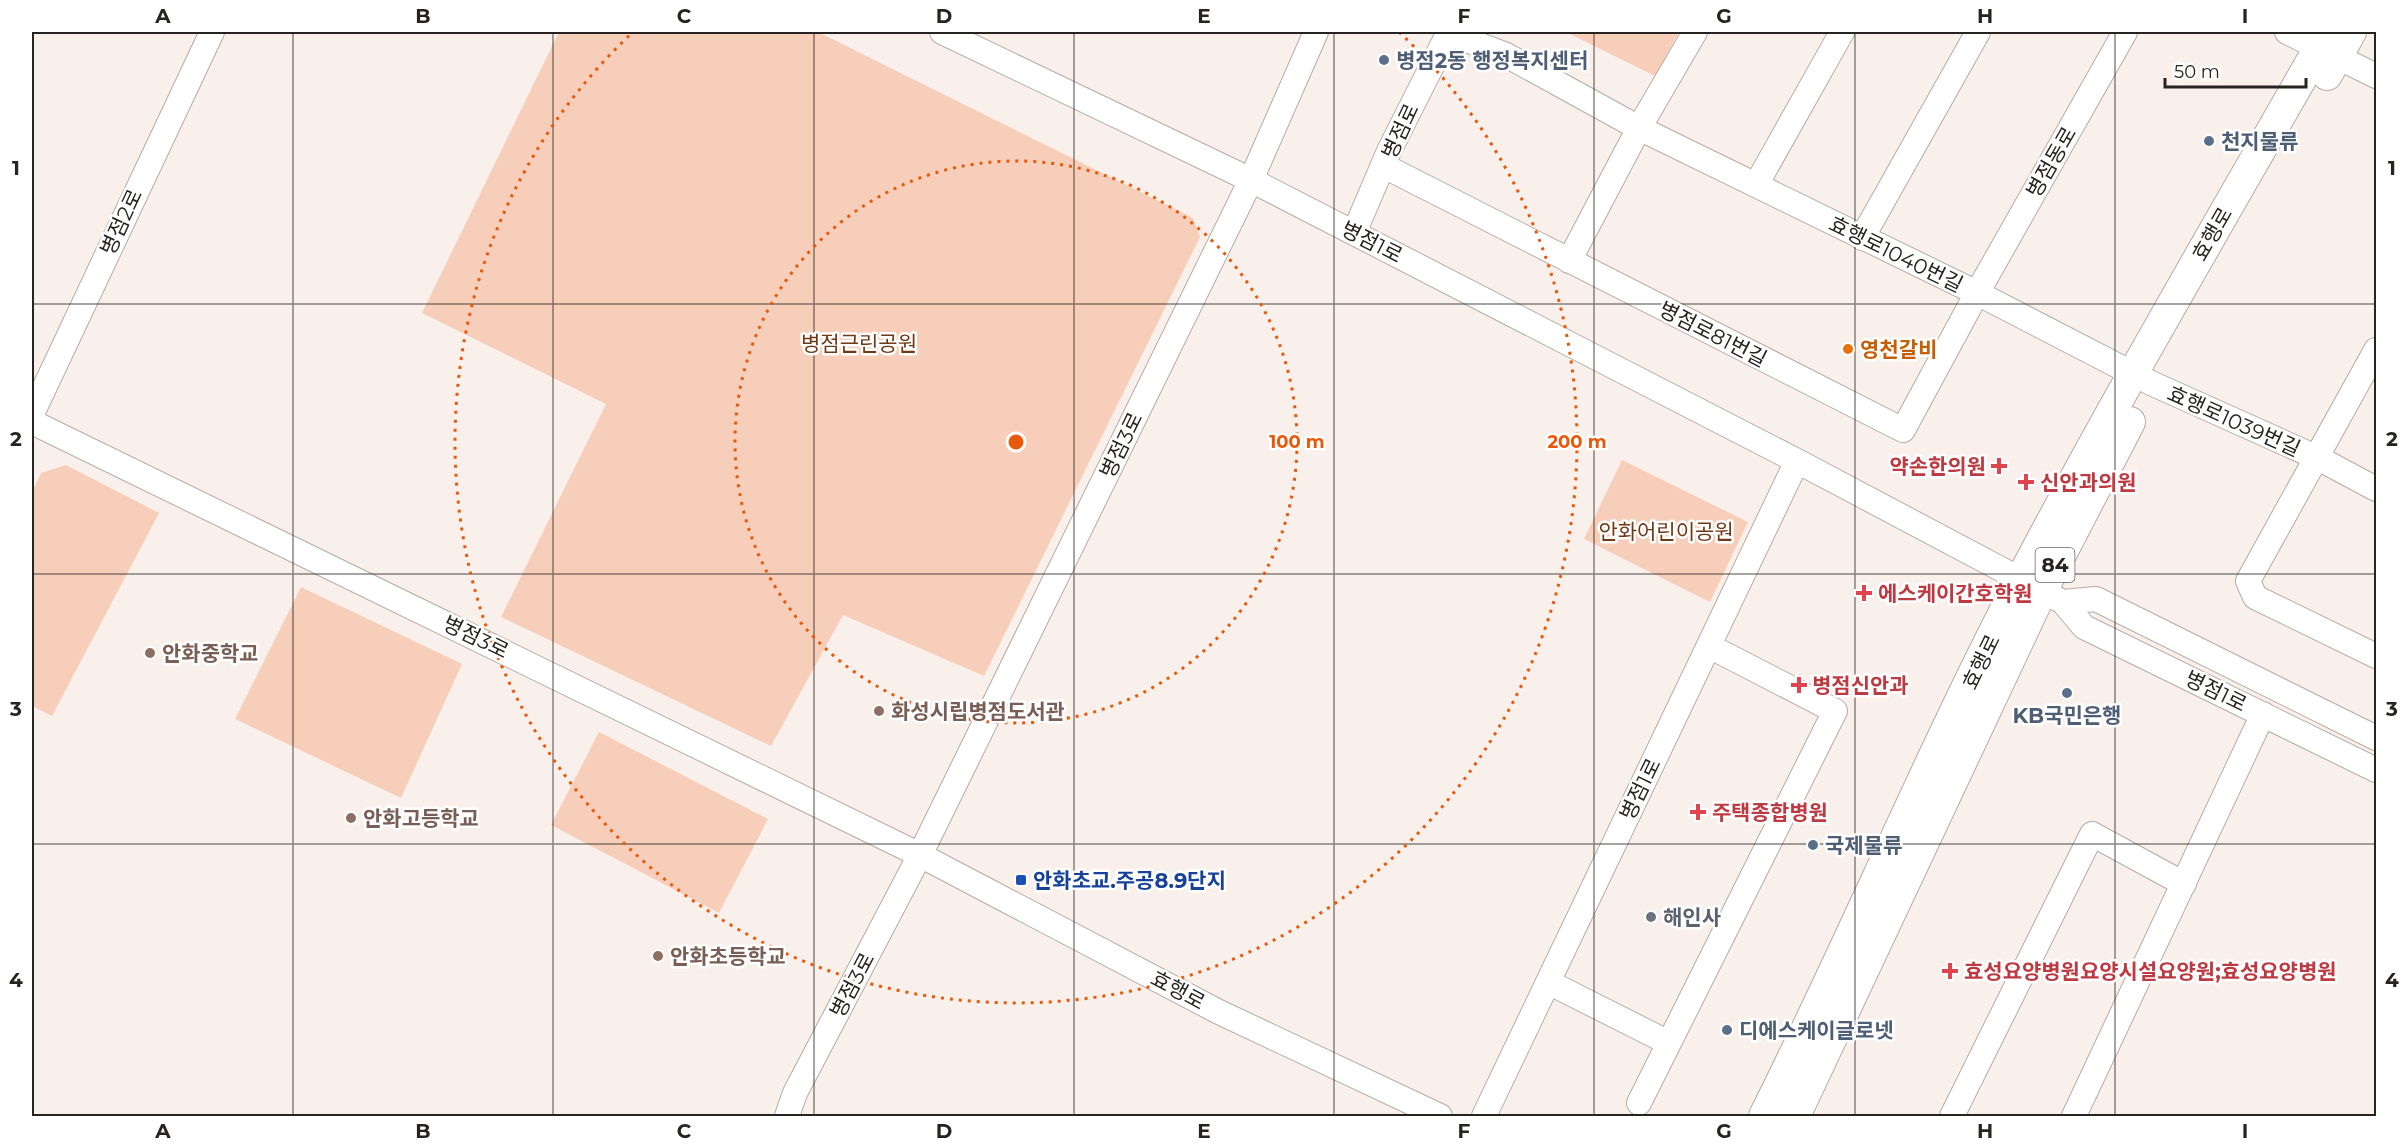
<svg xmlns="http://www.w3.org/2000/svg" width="2408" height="1148" viewBox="0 0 2408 1148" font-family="Montserrat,'Noto Sans KR',sans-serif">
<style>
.green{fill:#f7ceb9}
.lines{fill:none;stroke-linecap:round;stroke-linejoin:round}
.minor-casing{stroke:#b5aca7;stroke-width:26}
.major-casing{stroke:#b5aca7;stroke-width:32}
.minor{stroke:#fff;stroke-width:24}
.major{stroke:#fff;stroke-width:30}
.grid{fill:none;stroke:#272321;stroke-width:1.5;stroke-opacity:0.55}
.ring{fill:none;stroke:#e8590c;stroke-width:3;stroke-dasharray:3 6}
.service-dot{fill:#5c6f8a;stroke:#fff;stroke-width:2}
.food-dot{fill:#e8710a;stroke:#fff;stroke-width:2}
.health-dot{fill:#e0444e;stroke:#fff;stroke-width:2}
.education-dot{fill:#8d6e63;stroke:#fff;stroke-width:2}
.transit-dot{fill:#1a4fb4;stroke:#fff;stroke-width:2}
.worship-dot{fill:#6b7280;stroke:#fff;stroke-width:2}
.labels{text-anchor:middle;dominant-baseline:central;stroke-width:5;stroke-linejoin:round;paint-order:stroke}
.shield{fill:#fff;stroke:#686564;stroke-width:1.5}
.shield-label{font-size:20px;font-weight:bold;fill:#272321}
.service-label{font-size:21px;font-weight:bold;fill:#4e5e75;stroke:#fff;text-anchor:start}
.street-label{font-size:21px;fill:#272321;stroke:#fff}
.park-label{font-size:21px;fill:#703916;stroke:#fff}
.food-label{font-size:21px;font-weight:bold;fill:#c56008;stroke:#fff;text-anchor:start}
.health-label{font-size:21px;font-weight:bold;fill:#be3a42;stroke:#fff;text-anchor:start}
.education-label{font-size:21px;font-weight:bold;fill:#785e54;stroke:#fff;text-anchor:start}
.transit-label{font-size:21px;font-weight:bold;fill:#164399;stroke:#fff;text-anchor:start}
.worship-label{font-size:21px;font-weight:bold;fill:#5b616d;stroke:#fff;text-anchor:start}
.centre{fill:#e8590c;stroke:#fff;stroke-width:3}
.ring-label{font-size:18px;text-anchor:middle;font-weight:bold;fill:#e8590c;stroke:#fff;stroke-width:5;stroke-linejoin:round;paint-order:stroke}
.neatline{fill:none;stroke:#272321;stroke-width:2}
.grid-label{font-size:20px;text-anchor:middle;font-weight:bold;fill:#272321}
</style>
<rect width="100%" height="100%" fill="#faf0eb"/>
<path class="green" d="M559,32H818L1193,218L1200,237L984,676L843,615L771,746L501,617L606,404L422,313Z
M1566,32H1679L1655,76Z
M1622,460L1748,522L1710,602L1584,539Z
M66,465L159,513L52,716L32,706V492L41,473Z
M301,587L462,664L401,798L235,719Z
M599,732L768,819L719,913L551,825Z"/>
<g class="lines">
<g class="minor-casing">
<path id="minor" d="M942,32L1251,180L1797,461L2063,602L2084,627L2376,770
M1446,32L1506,55L1639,128L1977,293L2151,383L2318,458L2376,489
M2287,32L2376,76
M1384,166L1903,430L1977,293L2125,32
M1756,185L1842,32
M1354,233L1389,151L1449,32
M1862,238L1978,32
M1569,261L1639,128L1695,32
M2376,350L2248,581L2255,597L2376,656
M32,414L212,32
M32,422L920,855L1219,1012L1440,1116
M2063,602L2096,599L2376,738
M1548,982L1669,1043
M1639,1103L1835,711L1709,646
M787,1116L795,1093L920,855L1251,180L1316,32
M1484,1116L1797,461
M1952,1116L2092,834L2184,884
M2074,1116L2263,714"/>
</g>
<g class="major-casing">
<path id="major" d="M2327,75L2351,32
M1764,1116C1853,939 1929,755 2021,579C2118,394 2225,213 2328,32
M1795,1116L2042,591L2130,422"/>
</g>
<use href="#minor" class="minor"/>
<use href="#major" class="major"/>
</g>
<path class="grid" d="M293,32V1116M553,32V1116M814,32V1116M1074,32V1116M1334,32V1116M1594,32V1116M1855,32V1116M2115,32V1116M32,304H2376M32,574H2376M32,844H2376"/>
<g class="ring">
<circle cx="1016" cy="442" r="281"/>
<path d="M1399 32A561 561 0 1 1 633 32"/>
</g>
<g class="service-dot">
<circle cx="1384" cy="60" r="6"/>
<circle cx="2209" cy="141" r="6"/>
<circle cx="2067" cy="693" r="6"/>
<circle cx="1813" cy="845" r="6"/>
<circle cx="1727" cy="1030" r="6"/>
</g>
<circle class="food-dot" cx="1848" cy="349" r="6"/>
<g class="health-dot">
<path d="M1996 457h6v6h6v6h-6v6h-6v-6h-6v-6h6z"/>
<path d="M2023 473h6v6h6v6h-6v6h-6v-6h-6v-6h6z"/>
<path d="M1861 584h6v6h6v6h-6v6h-6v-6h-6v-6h6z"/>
<path d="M1796 676h6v6h6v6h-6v6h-6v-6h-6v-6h6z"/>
<path d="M1695 803h6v6h6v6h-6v6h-6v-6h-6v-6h6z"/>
<path d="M1947 962h6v6h6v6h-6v6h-6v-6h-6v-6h6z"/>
</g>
<g class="education-dot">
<circle cx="150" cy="653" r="6"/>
<circle cx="879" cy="711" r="6"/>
<circle cx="351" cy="818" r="6"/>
<circle cx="658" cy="956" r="6"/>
</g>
<rect class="transit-dot" x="1015" y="874" width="12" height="12" rx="3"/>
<circle class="worship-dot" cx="1651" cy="917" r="6"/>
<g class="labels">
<rect class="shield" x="2035.5" y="548" width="39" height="34" rx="4.5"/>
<g class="shield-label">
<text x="2055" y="565">84</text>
</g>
<g class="service-label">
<text x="1396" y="60">병점2동 행정복지센터</text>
<text x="2221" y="141">천지물류</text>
<text x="2067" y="715" text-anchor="middle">KB국민은행</text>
<text x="1825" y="845">국제물류</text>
<text x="1739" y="1030">디에스케이글로넷</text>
</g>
<g class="street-label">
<text transform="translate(1400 131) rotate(-65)">병점로</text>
<text transform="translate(2051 162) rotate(-60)">병점동로</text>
<text transform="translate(121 222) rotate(-65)">병점2로</text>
<text transform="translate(2212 234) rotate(-60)">효행로</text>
<text transform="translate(1372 242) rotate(27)">병점1로</text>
<text transform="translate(1896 254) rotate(26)">효행로1040번길</text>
<text transform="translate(1713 334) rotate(27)">병점로81번길</text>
<text transform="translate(2234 421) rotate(24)">효행로1039번길</text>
<text transform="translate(1121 445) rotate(-64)">병점3로</text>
<text transform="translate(476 637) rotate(26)">병점3로</text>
<text transform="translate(1981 662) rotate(-64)">효행로</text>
<text transform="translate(2216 691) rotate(26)">병점1로</text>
<text transform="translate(1640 789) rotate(-64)">병점1로</text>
<text transform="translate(852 985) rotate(-62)">병점3로</text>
<text transform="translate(1178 990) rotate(28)">효행로</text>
</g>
<g class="park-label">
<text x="859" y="343">병점근린공원</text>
<text x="1666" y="531">안화어린이공원</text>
</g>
<g class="food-label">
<text x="1860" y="349">영천갈비</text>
</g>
<g class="health-label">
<text x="1986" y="466" text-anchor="end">약손한의원</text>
<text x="2040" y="482">신안과의원</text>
<text x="1878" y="593">에스케이간호학원</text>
<text x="1812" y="685">병점신안과</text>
<text x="1712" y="812">주택종합병원</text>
<text x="1964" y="971">효성요양병원요양시설요양원;효성요양병원</text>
</g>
<g class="education-label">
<text x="162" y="653">안화중학교</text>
<text x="891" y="711">화성시립병점도서관</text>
<text x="363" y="818">안화고등학교</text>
<text x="670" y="956">안화초등학교</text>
</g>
<g class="transit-label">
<text x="1033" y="880">안화초교.주공8.9단지</text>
</g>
<g class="worship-label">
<text x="1663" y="917">해인사</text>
</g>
</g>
<circle cx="1016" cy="442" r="9" class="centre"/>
<g class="ring-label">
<text x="1297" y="448">100 m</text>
<text x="1577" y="448">200 m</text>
</g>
<rect width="2408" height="1148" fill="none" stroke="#ffffff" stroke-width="66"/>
<path d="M2165 78v9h141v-9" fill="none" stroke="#272321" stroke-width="3"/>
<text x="2174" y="78" font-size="18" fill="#272321" stroke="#ffffff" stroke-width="4.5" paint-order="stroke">50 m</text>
<rect x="33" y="33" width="2342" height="1082" class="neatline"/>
<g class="grid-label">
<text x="163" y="23">A</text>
<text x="423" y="23">B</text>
<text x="684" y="23">C</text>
<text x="944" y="23">D</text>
<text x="1204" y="23">E</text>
<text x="1464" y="23">F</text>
<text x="1724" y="23">G</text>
<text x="1985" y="23">H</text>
<text x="2245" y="23">I</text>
<text x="16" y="175">1</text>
<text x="2392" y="175">1</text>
<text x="16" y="446">2</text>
<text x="2392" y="446">2</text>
<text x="16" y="716">3</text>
<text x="2392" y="716">3</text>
<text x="16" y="987">4</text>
<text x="2392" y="987">4</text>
<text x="163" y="1138">A</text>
<text x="423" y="1138">B</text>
<text x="684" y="1138">C</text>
<text x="944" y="1138">D</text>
<text x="1204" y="1138">E</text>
<text x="1464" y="1138">F</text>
<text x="1724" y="1138">G</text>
<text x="1985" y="1138">H</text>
<text x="2245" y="1138">I</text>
</g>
</svg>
